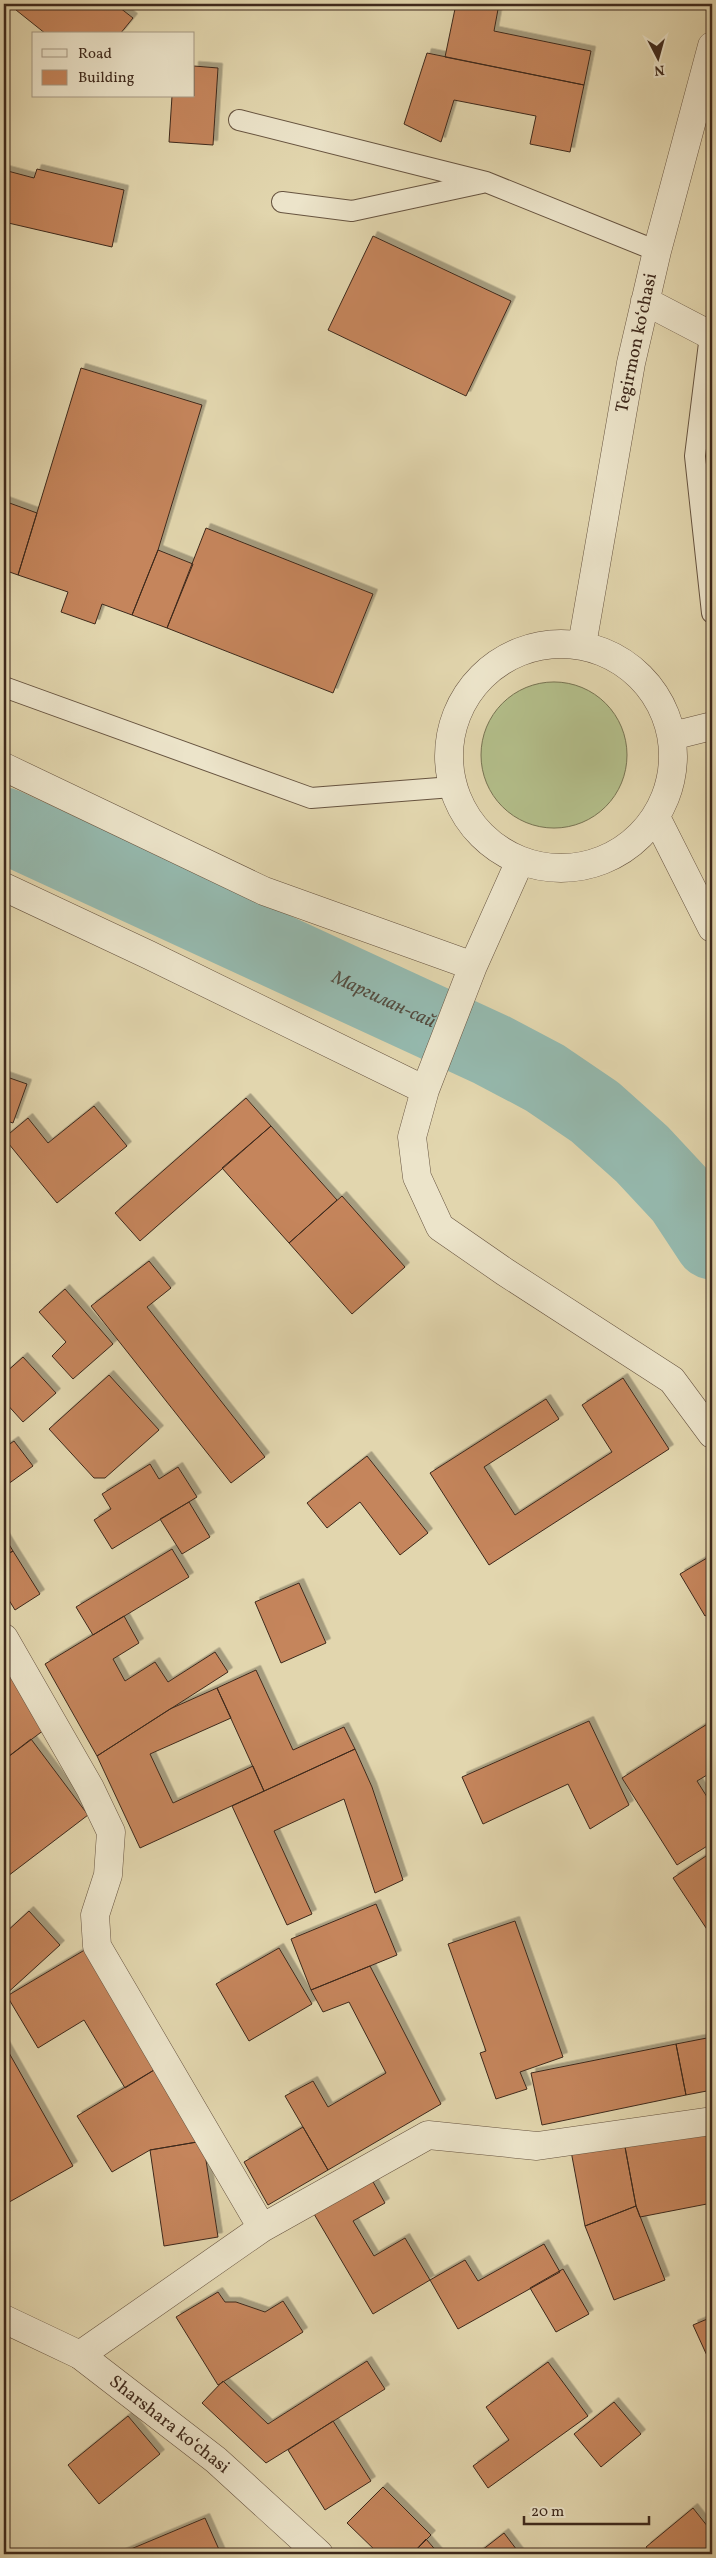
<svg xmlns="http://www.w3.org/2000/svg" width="716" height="2558" viewBox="0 0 716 2558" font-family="Vollkorn,serif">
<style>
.green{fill:#b3be8a;stroke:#787453}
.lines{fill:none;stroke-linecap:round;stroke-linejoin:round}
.river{stroke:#95b9ae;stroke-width:75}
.building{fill:#c5855b;stroke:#3e291c;filter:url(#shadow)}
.service-casing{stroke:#675440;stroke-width:22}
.minor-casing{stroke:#675440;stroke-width:29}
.tertiary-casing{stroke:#675440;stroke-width:29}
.service{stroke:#ece4ca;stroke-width:20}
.minor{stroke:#ece4ca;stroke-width:28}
.tertiary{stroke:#ece4ca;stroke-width:28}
.labels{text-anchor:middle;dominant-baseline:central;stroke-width:4;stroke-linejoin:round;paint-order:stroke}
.street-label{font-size:18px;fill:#3e291c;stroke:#ece4ca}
.water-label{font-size:19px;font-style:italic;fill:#544d40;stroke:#ece4ca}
</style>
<defs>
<filter id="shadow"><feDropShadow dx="4.5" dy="-4.5" stdDeviation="0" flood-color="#0004"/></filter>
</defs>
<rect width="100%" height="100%" fill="#e2d6ae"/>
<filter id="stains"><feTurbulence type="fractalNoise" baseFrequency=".004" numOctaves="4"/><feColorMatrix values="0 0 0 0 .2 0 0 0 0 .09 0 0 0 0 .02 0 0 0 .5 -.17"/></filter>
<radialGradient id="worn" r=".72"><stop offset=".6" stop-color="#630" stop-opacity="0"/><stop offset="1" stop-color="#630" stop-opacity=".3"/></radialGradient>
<path class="green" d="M481 755a73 73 0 1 1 146 0a73 73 0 1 1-146 0Z"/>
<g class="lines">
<path class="river" id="s1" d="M4,825L492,1050L545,1078L595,1112L642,1154L683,1198L712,1242"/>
</g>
<path class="building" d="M21,4H115L133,18L120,34H46L16,10Z
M456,4H499L494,31L591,51L584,85L445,57Z
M427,53L584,85L570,152L530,144L536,116L454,100L441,142L404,124Z
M194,66L218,68L213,145L169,142L172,96H194Z
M37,169L124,190L112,247L4,222V170L34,178Z
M373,236L511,301L466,396L328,330Z
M81,368L202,405L158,550L132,615L102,604L95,624L61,612L68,592L18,575Z
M4,501L37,513L18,575L4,570Z
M206,528L373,594L333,693L167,628Z
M158,550L193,564L167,628L132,615Z
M4,1076L27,1084L13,1123L4,1120Z
M246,1098L271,1126L140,1241L115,1213Z
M94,1106L127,1146L57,1203L4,1138L28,1118L48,1143Z
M271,1126L337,1200L289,1243L222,1168Z
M342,1196L405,1267L352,1314L289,1243Z
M149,1261L171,1288L147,1307L265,1457L231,1483L91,1306Z
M65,1289L113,1344L73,1379L52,1356L66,1342L39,1312Z
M23,1357L56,1393L23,1422L4,1401V1374Z
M109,1375L159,1430L105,1478H94L49,1429Z
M623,1378L669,1449L489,1565L430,1473L546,1399L559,1419L484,1467L515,1515L612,1452L582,1405Z
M14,1441L33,1466L4,1487V1448Z
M367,1456L428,1533L400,1555L360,1502L327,1528L307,1503Z
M150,1464L159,1479L178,1467L197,1497L112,1549L94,1520L111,1509L102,1494Z
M189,1502L210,1537L182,1554L160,1519Z
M4,1536L13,1551L4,1556Z
M172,1549L189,1577L93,1635L76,1607Z
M13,1551L40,1594L15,1610L4,1592V1556Z
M712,1555V1612L705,1616L680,1574Z
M299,1583L326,1643L281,1663L255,1602Z
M124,1616L139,1643L113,1659L125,1681L155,1662L168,1682L215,1652L228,1672L97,1756L45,1664Z
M4,1661L44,1730L4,1760Z
M256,1670L293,1750L344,1727L355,1749L264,1791L217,1688Z
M217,1688L231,1718L150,1754L173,1803L253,1766L264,1791L140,1848L97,1756L170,1709Z
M589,1721L629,1805L590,1829L568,1784L483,1824L462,1777Z
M712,1721V1772L697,1781L709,1800L712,1798V1843L677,1865L622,1778Z
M31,1739L88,1815L4,1879V1760Z
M355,1749L372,1787L403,1880L375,1893L344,1799L274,1831L312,1914L287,1925L232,1806Z
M712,1852V1937L673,1878Z
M376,1904L397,1955L311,1990L291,1939Z
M29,1911L60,1945L4,1996V1934Z
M515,1921L563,2057L520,2072L527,2089L496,2099L480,2053L486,2051L448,1944Z
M88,1948L159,2067L125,2088L84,2020L38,2048L7,1996Z
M279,1948L312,2004L249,2041L216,1984Z
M370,1966L441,2104L328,2170L285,2096L313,2081L328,2107L386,2073L349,2002L323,2012L311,1990Z
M712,2037V2090L686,2095L676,2044Z
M4,2044L73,2166L4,2205V2153L6,2152L4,2148Z
M676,2044L686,2095L542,2125L531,2073Z
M159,2067L203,2141L150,2150L112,2172L77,2116Z
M303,2127L328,2170L268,2205L244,2162Z
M702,2133L712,2137V2203L640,2217L636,2206L625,2147Z
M203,2141L218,2237L164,2246L150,2150Z
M625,2147L636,2206L585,2226L571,2151Z
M372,2180L385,2203L353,2221L374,2256L405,2238L430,2280L373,2314L314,2214Z
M636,2206L665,2280L614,2300L585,2226Z
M544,2244L560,2272L458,2329L430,2280L465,2260L478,2281Z
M563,2269L589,2314L556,2332L530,2288Z
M218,2292L225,2302H236L265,2312L283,2301L303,2332L218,2385L176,2317Z
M712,2317V2358L709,2360L693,2325Z
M367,2361L385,2389L266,2463L202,2403L223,2381L268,2424Z
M548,2362L588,2416L488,2488L473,2466L509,2440L486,2407Z
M614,2402L641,2434L601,2467L574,2434Z
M128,2416L160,2454L99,2504L68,2465Z
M333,2421L371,2481L325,2510L288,2450Z
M383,2487L431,2535L412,2554H379L347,2523Z
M693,2508L712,2532V2554H652L646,2547Z
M205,2518L221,2554H119Z
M504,2533L520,2554H477Z
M426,2539L439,2554H412Z"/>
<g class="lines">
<g class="service-casing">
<path id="service" d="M239,120L486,182L657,251
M282,202L352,211L482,183
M710,335L695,456L712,613
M4,687L311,798L452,787"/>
</g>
<g class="minor-casing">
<path id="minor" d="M645,301L712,336
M449 756a112 112 0 1 1 224 0a112 112 0 1 1-224 0Z
M582,645L631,363L657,251L712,46
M672,736L712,726
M4,767L264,891L473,966
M656,817L712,928
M520,861L473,966L425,1090L412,1137L417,1177L440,1227L505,1272L672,1380L712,1434
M4,887L149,955L425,1090
M4,1638L90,1788L111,1832L108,1875L95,1915L97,1946L262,2228
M80,2355L262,2228L428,2135L537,2146L712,2121"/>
</g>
<g class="tertiary-casing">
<path id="tertiary" d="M4,2319L80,2355L216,2460L319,2554"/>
</g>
<use href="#service" class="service"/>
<use href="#minor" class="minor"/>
<use href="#tertiary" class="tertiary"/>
</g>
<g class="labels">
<g class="street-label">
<text transform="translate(637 343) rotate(-78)">Tegirmon koʻchasi</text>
<text transform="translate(169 2425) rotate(38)">Sharshara koʻchasi</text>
</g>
<g class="water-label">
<text stroke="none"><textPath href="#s1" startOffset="418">Маргилан-сай</textPath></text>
</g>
</g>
<rect width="716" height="2558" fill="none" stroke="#e2d6ae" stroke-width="20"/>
<rect x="5" y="5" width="706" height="2548" fill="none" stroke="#3e291c" stroke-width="2.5"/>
<rect x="10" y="10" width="696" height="2538" fill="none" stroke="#3e291c"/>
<rect x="32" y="32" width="162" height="65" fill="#ece4ca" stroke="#a69984"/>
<rect x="42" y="49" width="25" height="8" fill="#ece4ca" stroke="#a69984"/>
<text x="78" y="58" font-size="15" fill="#3e291c">Road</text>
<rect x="42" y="70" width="25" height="15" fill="#c5855b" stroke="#a69984"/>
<text x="78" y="82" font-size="15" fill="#3e291c">Building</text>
<g transform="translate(658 58) rotate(174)" stroke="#ece4ca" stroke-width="4" paint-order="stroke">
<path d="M0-4L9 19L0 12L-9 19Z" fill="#3e291c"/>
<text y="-8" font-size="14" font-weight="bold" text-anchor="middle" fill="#3e291c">N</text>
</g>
<path d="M524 2516v8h125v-8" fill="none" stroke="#3e291c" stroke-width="2.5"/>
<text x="531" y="2516" font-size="15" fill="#3e291c" stroke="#ece4ca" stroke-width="4" paint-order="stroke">20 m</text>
<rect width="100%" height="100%" filter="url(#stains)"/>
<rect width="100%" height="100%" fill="url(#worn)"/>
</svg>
